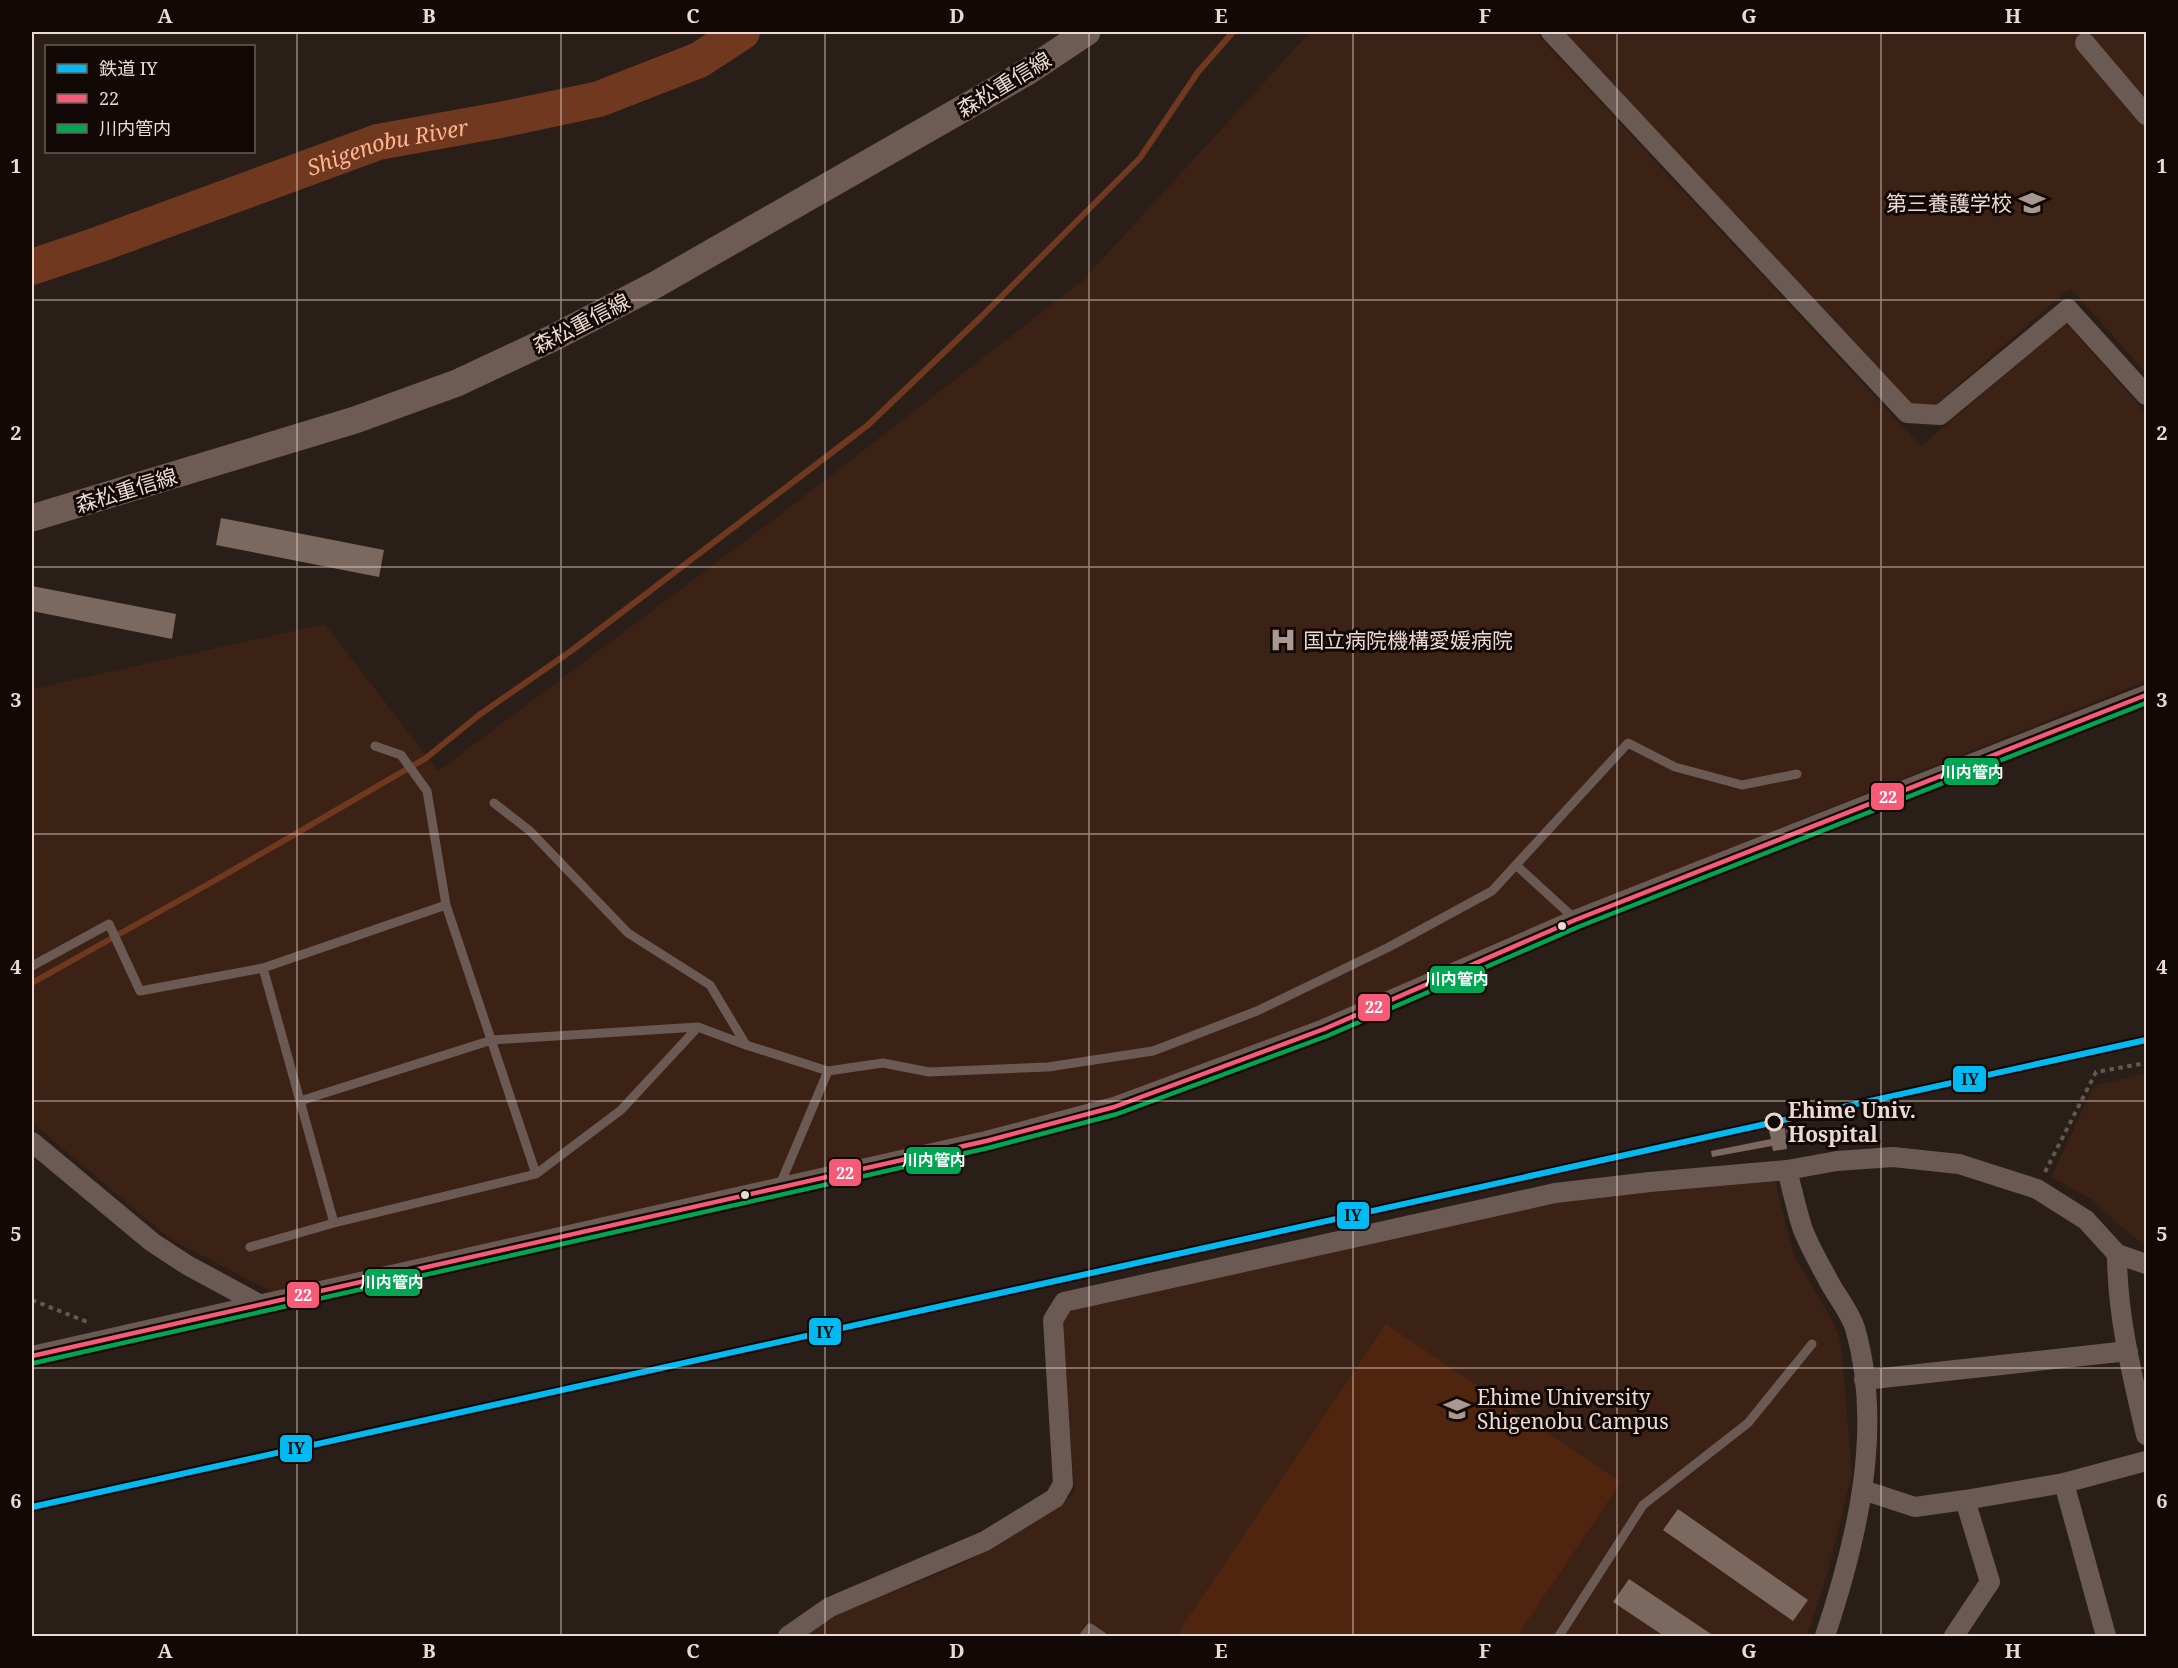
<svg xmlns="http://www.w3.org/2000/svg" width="2178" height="1668" viewBox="0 0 2178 1668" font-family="'Noto Serif','Noto Sans JP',serif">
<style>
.built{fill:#3c2115}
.green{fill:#50250f}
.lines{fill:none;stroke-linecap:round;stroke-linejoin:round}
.stream{stroke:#70381e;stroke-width:6}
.river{stroke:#70381e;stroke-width:36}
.building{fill:#7b6960}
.path{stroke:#645852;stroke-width:4;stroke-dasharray:4.5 4.5;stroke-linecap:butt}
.service{stroke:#6a5a53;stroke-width:9}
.minor{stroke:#6a5a53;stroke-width:20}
.secondary{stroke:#6d5b54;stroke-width:27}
.bus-1-casing{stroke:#120805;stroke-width:9}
.bus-2-casing{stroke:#120805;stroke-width:9}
.bus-1{stroke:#f75a77;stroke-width:4.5}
.bus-2{stroke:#00a651;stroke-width:4.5}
.rail-1-casing{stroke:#120805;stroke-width:10}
.rail-1{stroke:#00baf1;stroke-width:6}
.grid{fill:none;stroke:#eadad3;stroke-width:1.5;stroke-opacity:0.55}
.bus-dot{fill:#eadad3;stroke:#120805;stroke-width:2}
.stop-dot{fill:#120805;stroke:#eadad3;stroke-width:3}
.labels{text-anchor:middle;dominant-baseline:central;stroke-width:6;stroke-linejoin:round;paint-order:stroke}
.street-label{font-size:21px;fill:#eadad3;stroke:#120805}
.poi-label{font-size:21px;fill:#eadad3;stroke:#120805;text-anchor:start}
.stop-label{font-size:21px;font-weight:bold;fill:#eadad3;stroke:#120805;text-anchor:start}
.water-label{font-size:22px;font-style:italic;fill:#feb392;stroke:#120805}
.line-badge{stroke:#120805;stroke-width:2}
.badge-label{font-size:16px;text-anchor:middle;font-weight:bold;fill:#fff}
.pale-badge-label{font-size:16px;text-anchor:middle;font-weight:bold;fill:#111}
.neatline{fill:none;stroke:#eadad3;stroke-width:2}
.grid-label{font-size:20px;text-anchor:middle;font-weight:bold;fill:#eadad3}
</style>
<rect width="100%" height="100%" fill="#2a1e18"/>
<path class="built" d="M1310,32H1535L1921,446L2066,323L2146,413V681L1710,856L1319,1021L1115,1097L997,1132L274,1293L170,1239L32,1123V689L325,624L438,771L798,501L1083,280Z
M1563,32H2146V373L2070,288L1934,406L1912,405Z
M2146,1073V1246L2120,1226L2091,1199L2051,1177L2091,1092L2097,1085Z
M1774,1177L1793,1253L1833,1322L1841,1343L1852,1474L1827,1575L1807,1636H801L839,1613L958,1566L1003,1542L1058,1507L1075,1492L1060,1323L1066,1315L1076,1308L1434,1230L1557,1201Z"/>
<path class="green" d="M1386,1324L1621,1482L1517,1636H1176Z"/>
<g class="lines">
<path class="stream" d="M32,983L221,877L426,758L479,715L571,651L868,425L982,316L1140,158L1198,72L1233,32"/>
<path class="river" id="s1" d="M32,267L100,244L378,142L500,120L599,99L699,60L742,32"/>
</g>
<path class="building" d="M221,518L384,550L379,577L216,545Z
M32,586L176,614L172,639L32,611Z
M1785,1128L1787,1149L1773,1151L1772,1146L1712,1157L1711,1151L1771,1139L1769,1131Z
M1678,1509L1808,1600L1793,1621L1663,1530Z
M1629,1579L1714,1636H1664L1613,1602Z"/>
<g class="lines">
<path class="path" d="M1786,1131L1808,1127
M2045,1172L2096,1072L2146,1063
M32,1300L90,1323"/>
<path class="service" d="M494,803L530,831L628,933L710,985L746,1045L828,1071L883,1063L929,1072L1048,1067L1153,1051L1257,1011L1389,947L1492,891L1628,743L1675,767L1742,785L1797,774
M1517,866L1575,919
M32,966L109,924L140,991L263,968L446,905
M263,968L334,1223
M300,1101L492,1040L698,1027L746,1045
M536,1174L621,1110L698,1027
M779,1187L828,1071
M250,1247L334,1223L536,1174L446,905L427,791L401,755L375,746
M1084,1636L1090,1628L1102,1636
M1559,1636L1643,1505L1748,1423L1812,1344"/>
<path class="minor" d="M1551,32L1907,413L1940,415L2068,309L2146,395
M2085,43L2146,115
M32,1142L152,1242L187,1265L259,1304
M1787,1170C1792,1189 1796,1208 1802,1227C1808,1244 1818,1261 1826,1276C1834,1293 1849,1310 1855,1328C1884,1429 1857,1540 1825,1636
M2117,1254C2117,1315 2132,1375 2146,1435
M32,1356L986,1141L1114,1107L1324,1029L1575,920L2146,695
M1864,1380L2128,1351
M2064,1483L2106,1636
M1863,1490L1915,1507L1965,1500L2064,1483L2146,1461
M788,1636L830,1607L985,1541L1055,1498L1063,1484L1053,1320L1064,1302L1555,1193L1650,1182L1787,1170L1837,1161L1893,1157L1959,1164L2037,1189L2086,1220L2117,1254L2146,1264
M1954,1636L1990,1582L1965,1500"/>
<path class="secondary" d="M32,518L355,420L457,383L553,338L655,285L1027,72L1087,32"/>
<g class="bus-1-casing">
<path id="bus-1" d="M32,1356L986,1141L1114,1107L1324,1029L1575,920L2146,695"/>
</g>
<g class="bus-2-casing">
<path id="bus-2" d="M34,1363L988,1148L1117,1114L1327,1036L1578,927L2146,703"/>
</g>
<use href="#bus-1" class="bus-1"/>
<use href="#bus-2" class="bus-2"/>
<g class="rail-1-casing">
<path id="rail-1" d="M32,1507L2146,1040"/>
</g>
<use href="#rail-1" class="rail-1"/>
</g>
<path class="grid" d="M297,32V1636M561,32V1636M825,32V1636M1089,32V1636M1353,32V1636M1617,32V1636M1881,32V1636M32,300H2146M32,567H2146M32,834H2146M32,1101H2146M32,1368H2146"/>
<defs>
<g id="school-bare" transform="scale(2.07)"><path d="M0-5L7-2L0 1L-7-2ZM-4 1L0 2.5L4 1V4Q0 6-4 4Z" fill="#a79892" stroke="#120805" stroke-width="2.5" paint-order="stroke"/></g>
<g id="hospital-bare" transform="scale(2.07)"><path d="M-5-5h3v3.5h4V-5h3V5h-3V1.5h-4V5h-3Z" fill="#a79892" stroke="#120805" stroke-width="2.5" paint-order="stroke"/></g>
<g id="university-bare" transform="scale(2.07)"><path d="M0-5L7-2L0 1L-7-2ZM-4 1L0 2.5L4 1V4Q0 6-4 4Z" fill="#a79892" stroke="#120805" stroke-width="2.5" paint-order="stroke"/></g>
</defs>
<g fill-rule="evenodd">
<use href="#school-bare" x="2032" y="203"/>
<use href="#hospital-bare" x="1283" y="640"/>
<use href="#university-bare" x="1457" y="1409"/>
</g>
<g class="bus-dot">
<circle cx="1562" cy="926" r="5"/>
<circle cx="745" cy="1195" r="5"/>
</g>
<circle class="stop-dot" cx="1774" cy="1122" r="8"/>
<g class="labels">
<g class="street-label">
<text transform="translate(1004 84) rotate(-31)">森松重信線</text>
<text transform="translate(581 323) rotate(-27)">森松重信線</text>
<text transform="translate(126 490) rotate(-17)">森松重信線</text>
</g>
<g class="poi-label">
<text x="2012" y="203" text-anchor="end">第三養護学校</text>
<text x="1303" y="640">国立病院機構愛媛病院</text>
<text x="1477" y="1397">Ehime University<tspan x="1477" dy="24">Shigenobu Campus</tspan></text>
</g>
<g class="stop-label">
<text x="1788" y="1110">Ehime Univ.<tspan x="1788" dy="24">Hospital</tspan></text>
</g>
<g class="water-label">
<text stroke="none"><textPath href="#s1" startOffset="376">Shigenobu River</textPath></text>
</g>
</g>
<g class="line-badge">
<rect x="1943" y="757" width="57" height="29" rx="6" fill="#00a651"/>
<rect x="1870" y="782" width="35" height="29" rx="6" fill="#f75a77"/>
<rect x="1429" y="965" width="57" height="29" rx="6" fill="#00a651"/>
<rect x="1357" y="993" width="34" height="29" rx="6" fill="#f75a77"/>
<rect x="1952" y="1065" width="35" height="28" rx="6" fill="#00baf1"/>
<rect x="905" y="1146" width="57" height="29" rx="6" fill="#00a651"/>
<rect x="828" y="1158" width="34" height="29" rx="6" fill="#f75a77"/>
<rect x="1336" y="1201" width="34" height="29" rx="6" fill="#00baf1"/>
<rect x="364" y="1268" width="57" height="29" rx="6" fill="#00a651"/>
<rect x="286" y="1281" width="34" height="28" rx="6" fill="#f75a77"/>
<rect x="808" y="1317" width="34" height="29" rx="6" fill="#00baf1"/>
<rect x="279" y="1434" width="34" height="29" rx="6" fill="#00baf1"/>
</g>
<g class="badge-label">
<text x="1972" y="778">川内管内</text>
<text x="1888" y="803">22</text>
<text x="1457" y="985">川内管内</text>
<text x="1374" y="1013">22</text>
<text x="934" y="1166">川内管内</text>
<text x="845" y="1179">22</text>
<text x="392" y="1288">川内管内</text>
<text x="303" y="1301">22</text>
</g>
<g class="pale-badge-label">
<text x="1970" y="1085">IY</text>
<text x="1353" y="1221">IY</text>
<text x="825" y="1338">IY</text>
<text x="296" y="1454">IY</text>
</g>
<rect width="2178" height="1668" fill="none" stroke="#120805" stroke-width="66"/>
<rect x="45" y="45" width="210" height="108" fill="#120805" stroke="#685c57" stroke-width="1.5"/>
<rect x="57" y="64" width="30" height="9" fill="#00baf1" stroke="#685c57" stroke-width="1.5"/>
<text x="99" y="75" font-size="18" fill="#eadad3">鉄道 IY</text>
<rect x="57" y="94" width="30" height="9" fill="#f75a77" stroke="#685c57" stroke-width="1.5"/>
<text x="99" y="105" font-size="18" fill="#eadad3">22</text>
<rect x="57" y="124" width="30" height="9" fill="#00a651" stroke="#685c57" stroke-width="1.5"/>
<text x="99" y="135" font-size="18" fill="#eadad3">川内管内</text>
<rect x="33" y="33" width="2112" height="1602" class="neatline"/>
<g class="grid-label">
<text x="165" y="23">A</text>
<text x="429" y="23">B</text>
<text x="693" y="23">C</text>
<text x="957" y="23">D</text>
<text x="1221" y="23">E</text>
<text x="1485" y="23">F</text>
<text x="1749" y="23">G</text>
<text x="2013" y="23">H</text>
<text x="16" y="173">1</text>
<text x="2162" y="173">1</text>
<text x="16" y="440">2</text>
<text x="2162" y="440">2</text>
<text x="16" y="707">3</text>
<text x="2162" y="707">3</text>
<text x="16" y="974">4</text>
<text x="2162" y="974">4</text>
<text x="16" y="1241">5</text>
<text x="2162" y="1241">5</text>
<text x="16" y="1508">6</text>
<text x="2162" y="1508">6</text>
<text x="165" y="1658">A</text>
<text x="429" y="1658">B</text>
<text x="693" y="1658">C</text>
<text x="957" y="1658">D</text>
<text x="1221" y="1658">E</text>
<text x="1485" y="1658">F</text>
<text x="1749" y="1658">G</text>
<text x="2013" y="1658">H</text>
</g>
</svg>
